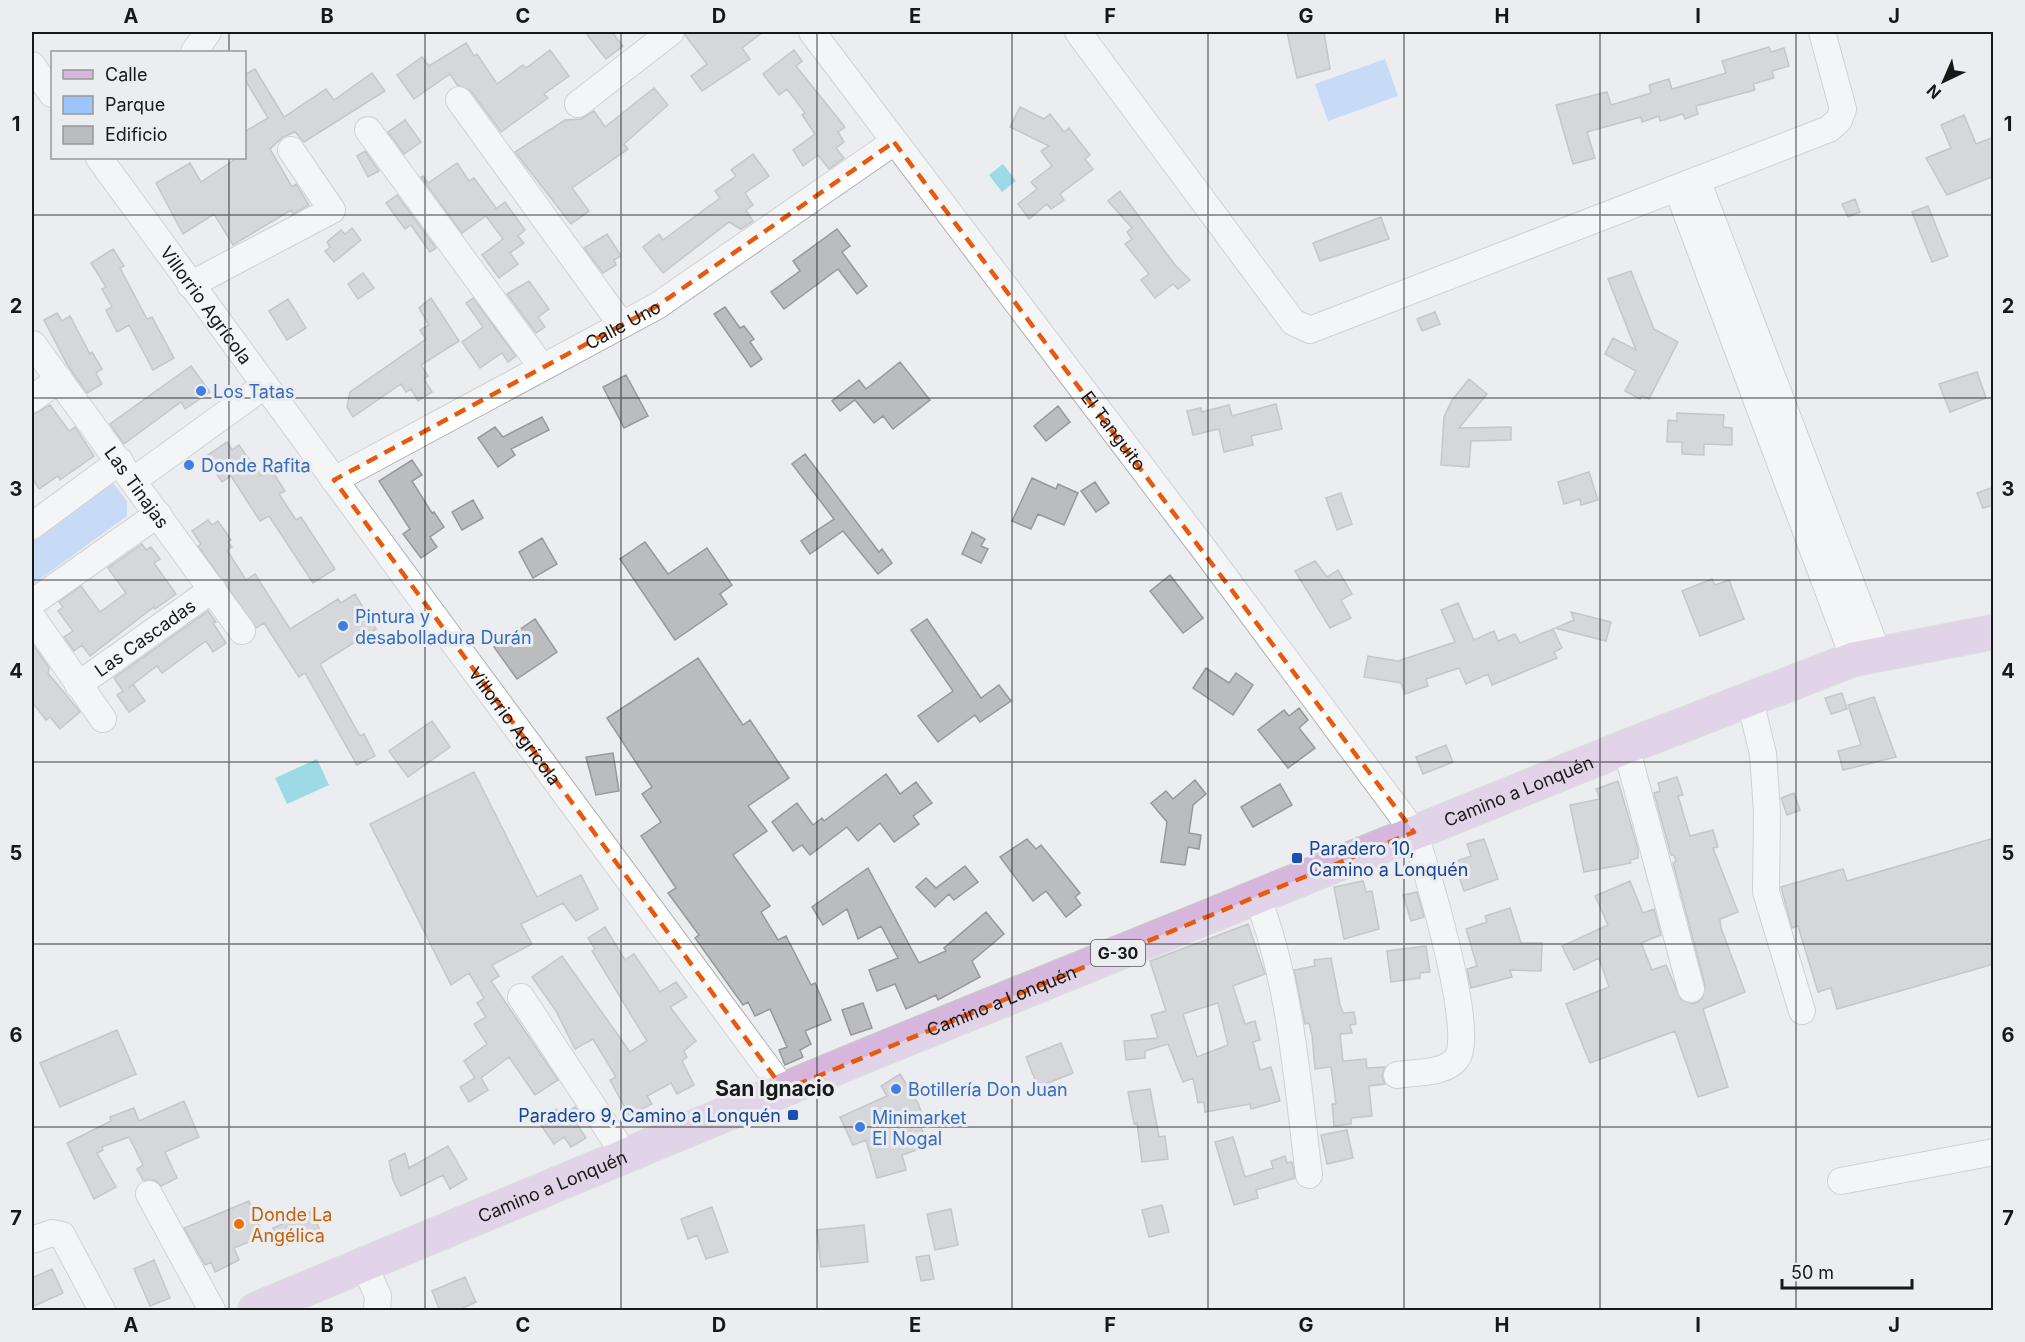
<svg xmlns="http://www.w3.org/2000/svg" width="2025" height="1342" viewBox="0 0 2025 1342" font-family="Inter,sans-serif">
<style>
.green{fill:#9cc5fe}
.water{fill:#3dc3d8}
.building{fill:#babcbe;stroke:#97989b;stroke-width:1.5;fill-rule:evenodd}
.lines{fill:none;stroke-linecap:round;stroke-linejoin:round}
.minor-casing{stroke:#adafb2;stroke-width:28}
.major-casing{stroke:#c8c8c8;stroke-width:36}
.minor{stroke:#fff;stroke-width:26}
.major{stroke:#d7b6dd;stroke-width:33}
.marked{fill:none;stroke:#e8590c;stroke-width:4.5;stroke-dasharray:12 8;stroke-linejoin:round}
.grid{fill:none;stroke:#181819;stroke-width:1.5;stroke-opacity:0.55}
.shop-dot{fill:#3f7fe0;stroke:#ebedf0;stroke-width:2}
.transit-dot{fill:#1a4fb4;stroke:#ebedf0;stroke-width:2}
.food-dot{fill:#e8710a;stroke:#ebedf0;stroke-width:2}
.labels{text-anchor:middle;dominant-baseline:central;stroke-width:6;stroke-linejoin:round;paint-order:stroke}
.shield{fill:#ebedf0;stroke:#57585a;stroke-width:1.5}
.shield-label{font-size:16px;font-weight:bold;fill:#181819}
.street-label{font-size:18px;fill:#181819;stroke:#ebedf0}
.shop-label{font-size:18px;fill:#366cbe;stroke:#ebedf0;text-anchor:start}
.transit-label{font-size:18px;fill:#164399;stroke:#ebedf0;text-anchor:start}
.food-label{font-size:18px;fill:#c56008;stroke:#ebedf0;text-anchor:start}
.quarter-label{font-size:21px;font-weight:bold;fill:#181819;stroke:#ebedf0}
.neatline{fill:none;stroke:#181819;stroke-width:2}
.grid-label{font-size:20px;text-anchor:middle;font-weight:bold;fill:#181819}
</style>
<rect width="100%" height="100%" fill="#ebedf0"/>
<path class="green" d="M1385,59L1398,96L1328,121L1315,84Z
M101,482L113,483L127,501V516L32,585V533Z"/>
<path class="water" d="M1003,164L1016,181L1002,192L989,175Z
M317,759L329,785L287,804L275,778Z"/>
<path class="building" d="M585,32H612L623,46L606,59Z
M686,32H763L742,48L750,59L702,91L691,76L707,64L685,35Z
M1287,32H1324L1330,69L1297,78Z
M466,43L474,56L477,54L497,84L523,65L526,68L550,50L569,76L544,94L548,98L501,132L471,91L457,85L450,74L414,99L397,75L422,57L429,66Z
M1769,47L1771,52L1784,48L1789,66L1772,71L1774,78L1753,84L1755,90L1696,106L1698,114L1685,119L1683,114L1660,121L1659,116L1642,122L1641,117L1587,132L1595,158L1573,164L1556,105L1607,92L1611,105L1651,93L1649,85L1669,79L1672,89L1726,73L1722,61Z
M794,50L802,61L796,66L845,127L838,132L844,142L836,148L844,158L829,169L818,155L803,166L793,150L815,134L802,115L805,113L787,89L779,95L763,74Z
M255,69L284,117L326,89L334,100L372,73L385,91L304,142L295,132L283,137L270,149L292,187L296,184L309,205L293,214L291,210L233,245L214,214L183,234L156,183L190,163L201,182L237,158H244V132L268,118L244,78V75Z
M654,88L668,105L624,144L628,149L572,188L589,211L571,224L515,152L565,120L581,119L594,111L605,127Z
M1020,107L1044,119L1050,114L1064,132L1069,128L1090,155L1085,159L1093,169L1060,194L1064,200L1051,209L1047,204L1029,219L1018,204L1037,189L1031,182L1052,166L1041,151L1049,146L1010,127Z
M1964,115L1976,144L1994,137V176L1947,195L1926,158L1951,148L1941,125Z
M405,120L421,142L404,154L388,132Z
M365,151L379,171L368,177L357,156Z
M753,154L769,176L745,193L753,205L746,210L753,221L741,229L729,222L663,273L643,247L659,234L663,240L720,198L715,191L736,176L731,170Z
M457,163L469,181L474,178L496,208L494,210L505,202L525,230L518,236L524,243L510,253L518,264L499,278L482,255L503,239L486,216L462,233L421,177L423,176L428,183Z
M1120,191L1175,265L1190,280L1178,289L1173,284L1155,298L1141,280L1149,274L1125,244L1132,239L1127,232L1132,228L1108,201Z
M397,195L436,248L430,252L411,225L405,229L386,203Z
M1855,199L1860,212L1848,217L1842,204Z
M1928,206L1948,256L1932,262L1912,212Z
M1381,217L1389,239L1320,261L1313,243Z
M352,228L361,240L334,262L325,251L330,247L327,242L341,230L345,234Z
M837,229L850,246L842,252L867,286L857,294L838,269L784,309L771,292L800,271L793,261Z
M607,234L621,256L614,260L616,265L603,273L584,248Z
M113,249L124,266L120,268L147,319L152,317L174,358L153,370L129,325L117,332L106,310L112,307L102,289L106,287L91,263Z
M1631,271L1654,329L1678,342L1649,399L1642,396L1640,399L1625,391L1636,371L1605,354L1613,338L1636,350L1608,279Z
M363,273L374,288L358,299L348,284Z
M529,281L549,309L538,317L545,327L536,333L507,294Z
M431,298L459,341L421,365L428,376L424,379L432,392L418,401L411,389L406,392L401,384L353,417L347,407L350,392L426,339L420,330L429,325L419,308Z
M473,298L516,356L508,362L502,353L480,368L462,342L483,327L466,303Z
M288,299L306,328L287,340L269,311Z
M725,307L740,328L744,326L754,339L750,342L762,359L751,367L714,314Z
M1435,312L1440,324L1422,331L1417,319Z
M57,313L62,321L70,316L90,354L92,352L102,369L96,373L102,384L87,393L68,366L44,320Z
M900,362L930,400L893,429L883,416L874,423L855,400L840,411L832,401L859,380L866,389Z
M191,366L210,392L185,409L181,402L124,444L110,424Z
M1977,372L1986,398L1950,412L1939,384Z
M626,375L648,416L624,428L603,387Z
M1469,379L1487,394L1459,428L1511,427V440L1471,441L1469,467L1441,465L1444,417L1452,400Z
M1276,404L1282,429L1251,436L1253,445L1224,452L1219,429L1193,435L1187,411L1201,408L1202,412L1229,405L1232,416Z
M50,405L69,431L75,427L94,456L60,480L58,476L39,489L32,478V415Z
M1058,406L1070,422L1046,441L1034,426Z
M1677,413L1724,415L1723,427L1732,428V445L1704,444V455L1682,454V442H1667L1668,420L1677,421Z
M542,417L549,430L511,449L515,455L498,467L478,438L495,427L503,437Z
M227,442L232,450L239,445L261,476L271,469L285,491L279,494L296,520L301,517L335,569L313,583L269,516L260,521L231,476L222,482L205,457Z
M805,454L879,552L882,549L892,563L878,574L843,531L810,554L801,541L834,519L792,464Z
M412,460L422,475L412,481L432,513L434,512L444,527L430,537L437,547L421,558L403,534L410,529L379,481Z
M1589,472L1598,500L1581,505L1580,499L1564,504L1558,482Z
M1032,478L1056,489L1058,484L1078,493L1064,525L1038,514L1031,529L1012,521Z
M1095,482L1109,503L1096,512L1081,491Z
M1994,487V505L1983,508L1977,493Z
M1341,493L1352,524L1337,530L1326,498Z
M473,500L483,518L462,530L452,512Z
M208,520L212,525L218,521L231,540L228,542L232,547L227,550L246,580L255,574L290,629L338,599L341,603L355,594L376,629L320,664L360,736L364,734L375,756L357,765L305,673L299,677L264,623L256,628L198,546L201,544L192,531Z
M972,532L985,539L981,546L988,549L981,563L962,554Z
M542,538L557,564L533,578L519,552Z
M645,542L668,574L707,548L732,585L720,594L727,604L675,640L620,559Z
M142,544L146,550L151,547L160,559L154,563L176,594L155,609L154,607L90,656L82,645L74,651L64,637L73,631L58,611L63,607L59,602L81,586L100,612L126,593L108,568Z
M1315,561L1327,577L1338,570L1352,594L1341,600L1351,618L1330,628L1295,571Z
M1170,575L1203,618L1183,633L1150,591Z
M1712,579L1715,585L1729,580L1744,619L1700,636L1682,591Z
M1458,603L1474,640L1494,631L1498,641L1515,634L1520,643L1553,629L1562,648L1554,652L1557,658L1492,685L1488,674L1466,684L1459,668L1426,679L1428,686L1405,694L1401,683L1364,677L1368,656L1398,661L1455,642L1441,610Z
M208,611L216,622L213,623L226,643L213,652L206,641L162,673L157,666L128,688L133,684L145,701L129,712L117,695L123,691L114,678Z
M1571,612L1611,622L1606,641L1555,628L1574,620Z
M535,619L557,652L517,679L494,647Z
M927,619L981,698L999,685L1011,701L980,722L975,715L938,742L918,716L953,691L911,630Z
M32,643L49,668L48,673L80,712L60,729L50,717L46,720L32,702Z
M698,658L743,725L750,720L789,778L748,806L767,831L733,855L770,906L761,912L778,940L786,936L811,985L815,983L831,1020L805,1031L811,1044L800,1050L803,1057L785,1065L779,1050L787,1047L770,1009L755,1016L748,1002L743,1005L695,938L699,935L668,893L676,888L641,836L661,822L642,794L652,787L607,718Z
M1206,668L1229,683L1236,673L1253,685L1233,715L1193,688Z
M1842,693L1847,709L1831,714L1825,698Z
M1874,697L1896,757L1843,770L1838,751L1861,745L1848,705Z
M1299,708L1308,720L1299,728L1315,748L1288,768L1258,730L1284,710L1289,716Z
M432,721L450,747L408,777L389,751Z
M1446,745L1453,762L1423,774L1416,757Z
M613,753L619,791L596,795L586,757Z
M474,772L537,897L581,875L598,909L576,921L563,903L521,924L532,944L492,965L499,976L491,981L558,1080L535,1095L509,1057L481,1078L488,1090L469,1102L460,1087L475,1078L464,1061L487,1044L474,1024L486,1017L477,1003L484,998L469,973L451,985L370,824Z
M886,774L900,794L916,782L932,803L913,816L919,824L894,842L880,823L858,841L847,827L810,855L802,845L793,851L772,822L797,803L813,825L822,818L824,821Z
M1677,777L1683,795L1678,796L1690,836L1713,830L1718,847L1713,848L1738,912L1720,919L1721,928L1745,992L1703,1009L1728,1087L1698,1097L1675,1031L1590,1063L1566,1004L1609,987L1599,958L1574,970L1562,946L1608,925L1595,896L1630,881L1643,913L1654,909L1661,935L1641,943L1652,970L1666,965L1681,1000L1694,1004L1702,999L1705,985L1673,863L1676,861L1674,855H1671L1654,793L1660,791L1658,783Z
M1195,780L1206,794L1193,805L1189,833L1201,835L1199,849L1188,847L1185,865L1161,862L1167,822L1151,803L1166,791L1173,799Z
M1618,781L1638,849V858L1630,860L1631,863L1584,872L1570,805L1600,799L1596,789Z
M1280,784L1292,805L1253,827L1241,807Z
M1794,793L1800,810L1787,815L1781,798Z
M1994,838V964L1837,1009L1831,988L1818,992L1798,926L1792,928L1781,887L1843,869L1847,881Z
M1027,839L1036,849L1041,845L1080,893L1075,897L1081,905L1066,917L1046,891L1033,901L1000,857Z
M1484,839L1498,879L1464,891L1454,862L1471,856L1467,844Z
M965,866L978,882L954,900L949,894L935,907L916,887L926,878L936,888Z
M868,868L919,963L946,951L944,948L986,912L1004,934L972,961L980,977L938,1000L936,995L906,1009L895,984L877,991L869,970L898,958L881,926L858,939L847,909L823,925L812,907Z
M1363,881L1366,892L1372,891L1379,929L1344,939L1334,887Z
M1417,892L1424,917L1411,921L1403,895Z
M1510,908L1521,943H1542L1541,971L1510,970L1512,977L1471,988L1467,969L1477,966L1466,929L1487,922L1485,916Z
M1248,924L1265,974L1233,986L1245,1024L1255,1021L1260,1040L1253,1042L1260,1070L1271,1067L1280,1101L1251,1109L1250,1104L1205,1112L1204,1102L1198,1103L1193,1078L1183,1082L1168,1044L1145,1051V1058L1126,1060L1124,1041L1158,1038L1151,1015L1166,1011L1150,961ZM1218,1003L1228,1045L1197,1057L1183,1014Z
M605,927L625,960L634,954L660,992L676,982L687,997L670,1007L696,1041L684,1051L687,1057L682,1061L694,1085L677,1094L671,1083L647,1096L652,1104L629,1115L610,1080L616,1077L593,1039L575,1049L556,1011L532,977L562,956L630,1052L647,1041L592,951L595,949L588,938Z
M1426,946L1430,972L1420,973V978L1391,982L1387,951Z
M1331,958L1340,1005L1343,1013L1354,1012L1356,1024L1350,1025L1352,1033L1340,1034L1343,1061L1366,1059L1367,1068L1385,1067L1382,1076L1385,1084L1369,1086L1372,1116L1351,1118V1124L1334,1126L1332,1104H1336L1331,1067L1315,1069L1312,1035L1309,1023L1305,1024L1294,970L1315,966L1314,960Z
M863,1003L872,1028L851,1035L842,1010Z
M117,1030L136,1074L60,1107L40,1063Z
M1061,1043L1073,1073L1038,1087L1026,1057Z
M900,1074L918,1103L922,1114L917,1116L928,1146L902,1155L906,1170L877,1178L866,1140L853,1145L840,1117L887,1096L881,1086Z
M1150,1089L1159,1137L1165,1136L1168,1159L1142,1162L1137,1123L1134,1124L1128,1092Z
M184,1101L199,1137L165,1152L177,1178L161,1186L155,1180H143L137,1169L143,1165L129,1137L102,1147L103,1150L97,1153L116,1187L94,1199L67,1143L111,1121L110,1117L134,1108L139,1121Z
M575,1107L583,1118L576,1123L586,1138L571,1147L564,1137L554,1144L538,1121L556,1109L561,1116Z
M1347,1130L1353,1158L1327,1164L1321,1135Z
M1233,1137L1245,1177L1273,1168L1271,1161L1285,1156L1287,1163L1292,1162L1295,1178L1256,1190L1258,1198L1234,1205L1215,1142Z
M448,1146L467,1179L450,1189L443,1175L401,1196L393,1180L389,1161L405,1153L409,1168Z
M249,1201L264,1236L234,1248L239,1260L215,1272L211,1262L205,1265L184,1228Z
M1162,1205L1169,1232L1149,1237L1142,1210Z
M712,1207L728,1252L706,1259L697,1235L688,1239L681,1219Z
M951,1209L958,1245L935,1250L927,1214Z
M312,1211L320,1231L283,1246L273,1228Z
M864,1225L868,1262L821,1267L817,1230Z
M929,1255L934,1279L921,1281L916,1257Z
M154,1260L170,1298L150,1306L134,1269Z
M52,1269L63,1293L32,1307V1278Z
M465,1277L476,1302L456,1311H440L432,1291Z"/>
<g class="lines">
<g class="minor-casing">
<g id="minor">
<path id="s1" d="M812,32L1209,556L1414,832C1426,867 1476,1032 1457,1058C1446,1074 1415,1072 1397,1075"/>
<path d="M1078,32L1293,322L1310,330L1829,129L1839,120L1843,109L1822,32"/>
<path d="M194,52L208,32"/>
<path d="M32,65L52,94"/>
<path d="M459,100L621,324"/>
<path d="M578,104L671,32"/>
<path d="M368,130L542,367"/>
<path id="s2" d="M99,158L420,597L784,1090"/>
<path d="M1697,180L1878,654"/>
<path d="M1677,188L1854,659"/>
<path d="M190,285L332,210L291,150"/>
<path id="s3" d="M33,344L242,631"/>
<path d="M32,399L59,379"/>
<path d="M134,480L264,386"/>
<path id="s4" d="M334,480L657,306L894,142"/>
<path d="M32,526L120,461"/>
<path d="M32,603L158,514"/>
<path d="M32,617L103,719"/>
<path id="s5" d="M78,685L213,589"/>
<path d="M1750,700L1763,754L1767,811L1766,892L1802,1011"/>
<path d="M1626,747L1691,989"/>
<path d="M1257,896C1291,984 1297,1082 1309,1175"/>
<path d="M521,997L615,1140L621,1158"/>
<path d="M1841,1181L1994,1152"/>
<path d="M149,1194L212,1310"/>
<path d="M32,1240L52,1233L62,1235L102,1310"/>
<path d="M364,1264L378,1296L377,1310"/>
</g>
</g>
<g class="major-casing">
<g id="major">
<path id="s6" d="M255,1310L872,1053L1626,747L1854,659L1994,632"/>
</g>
</g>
<use href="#minor" class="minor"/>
<use href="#major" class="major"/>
</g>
<path d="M0 0H2025V1342H0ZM894,142L1414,832L784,1090L334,480L657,306Z" fill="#ebedf0" fill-opacity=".55" fill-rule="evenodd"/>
<path class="marked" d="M894,142L1414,832L784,1090L334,480L657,306Z"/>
<path class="grid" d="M229,32V52M425,32V1310M621,32V1310M817,32V1310M1012,32V1310M1208,32V1310M1404,32V1310M1600,32V1310M1796,32V1310M229,158V1310M32,215H1994M32,398H1994M32,580H1994M32,762H1994M32,944H1994M32,1127H1994"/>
<g class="shop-dot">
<circle cx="201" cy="391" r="6"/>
<circle cx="189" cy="465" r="6"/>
<circle cx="343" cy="626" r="6"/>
<circle cx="896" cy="1089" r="6"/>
<circle cx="860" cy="1127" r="6"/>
</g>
<g class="transit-dot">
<rect x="1291" y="852" width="12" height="12" rx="3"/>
<rect x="787" y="1109" width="12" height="12" rx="3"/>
</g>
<circle class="food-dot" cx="239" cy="1224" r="6"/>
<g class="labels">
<rect class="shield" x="1091" y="940" width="54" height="26" rx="4.5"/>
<g class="shield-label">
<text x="1118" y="953">G-30</text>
</g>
<g class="street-label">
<text stroke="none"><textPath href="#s2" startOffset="182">Villorrio Agrícola</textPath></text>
<text stroke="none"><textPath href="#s4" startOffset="328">Calle Uno</textPath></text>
<text stroke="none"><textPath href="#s1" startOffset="500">El Tanguito</textPath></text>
<text stroke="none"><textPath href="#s3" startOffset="177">Las Tinajas</textPath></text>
<text stroke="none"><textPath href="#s5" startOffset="82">Las Cascadas</textPath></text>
<text stroke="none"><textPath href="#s2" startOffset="704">Villorrio Agrícola</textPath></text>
<text stroke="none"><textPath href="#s6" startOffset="1366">Camino a Lonquén</textPath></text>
<text stroke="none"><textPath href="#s6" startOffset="808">Camino a Lonquén</textPath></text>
<text stroke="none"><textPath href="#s6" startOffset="322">Camino a Lonquén</textPath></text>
</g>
<g class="shop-label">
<text x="213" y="391">Los Tatas</text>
<text x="201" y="465">Donde Rafita</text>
<text x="355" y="616">Pintura y<tspan x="355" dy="21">desabolladura Durán</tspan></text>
<text x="908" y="1089">Botillería Don Juan</text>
<text x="872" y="1117">Minimarket<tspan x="872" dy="21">El Nogal</tspan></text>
</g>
<g class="transit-label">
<text x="1309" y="848">Paradero 10,<tspan x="1309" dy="21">Camino a Lonquén</tspan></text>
<text x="781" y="1115" text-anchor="end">Paradero 9, Camino a Lonquén</text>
</g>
<g class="food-label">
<text x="251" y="1214">Donde La<tspan x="251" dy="21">Angélica</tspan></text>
</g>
<g class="quarter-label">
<text x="775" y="1088">San Ignacio</text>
</g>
</g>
<rect width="2025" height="1342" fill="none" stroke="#ebedf0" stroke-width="66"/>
<rect x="51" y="51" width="195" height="108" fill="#ebedf0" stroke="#97989a" stroke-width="1.5"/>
<rect x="63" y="70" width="30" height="9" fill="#d7b6dd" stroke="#97989a" stroke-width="1.5"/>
<text x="105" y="81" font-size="18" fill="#181819">Calle</text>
<rect x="63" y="96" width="30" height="18" fill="#9cc5fe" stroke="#97989a" stroke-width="1.5"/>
<text x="105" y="111" font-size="18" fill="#181819">Parque</text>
<rect x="63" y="126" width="30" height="18" fill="#babcbe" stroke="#97989a" stroke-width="1.5"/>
<text x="105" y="141" font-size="18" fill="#181819">Edificio</text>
<g transform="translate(1944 81) rotate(224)" stroke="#ebedf0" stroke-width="4.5" paint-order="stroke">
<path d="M0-4.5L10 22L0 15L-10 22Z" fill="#181819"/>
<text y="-9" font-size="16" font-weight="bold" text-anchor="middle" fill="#181819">N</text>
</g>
<path d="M1782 1279v9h130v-9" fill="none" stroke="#181819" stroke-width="3"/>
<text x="1791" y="1279" font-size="18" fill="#181819" stroke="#ebedf0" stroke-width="4.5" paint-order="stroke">50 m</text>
<rect x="33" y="33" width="1959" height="1276" class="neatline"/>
<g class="grid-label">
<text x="131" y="23">A</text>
<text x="327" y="23">B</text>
<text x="523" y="23">C</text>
<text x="719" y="23">D</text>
<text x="915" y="23">E</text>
<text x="1110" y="23">F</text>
<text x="1306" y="23">G</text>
<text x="1502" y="23">H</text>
<text x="1698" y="23">I</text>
<text x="1894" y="23">J</text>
<text x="16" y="131">1</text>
<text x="2008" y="131">1</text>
<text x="16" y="313">2</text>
<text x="2008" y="313">2</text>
<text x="16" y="496">3</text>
<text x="2008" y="496">3</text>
<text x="16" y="678">4</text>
<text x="2008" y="678">4</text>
<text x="16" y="860">5</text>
<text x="2008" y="860">5</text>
<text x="16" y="1042">6</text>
<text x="2008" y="1042">6</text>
<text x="16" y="1225">7</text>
<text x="2008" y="1225">7</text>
<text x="131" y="1332">A</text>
<text x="327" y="1332">B</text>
<text x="523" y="1332">C</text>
<text x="719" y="1332">D</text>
<text x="915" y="1332">E</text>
<text x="1110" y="1332">F</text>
<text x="1306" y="1332">G</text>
<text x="1502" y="1332">H</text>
<text x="1698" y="1332">I</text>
<text x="1894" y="1332">J</text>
</g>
</svg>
